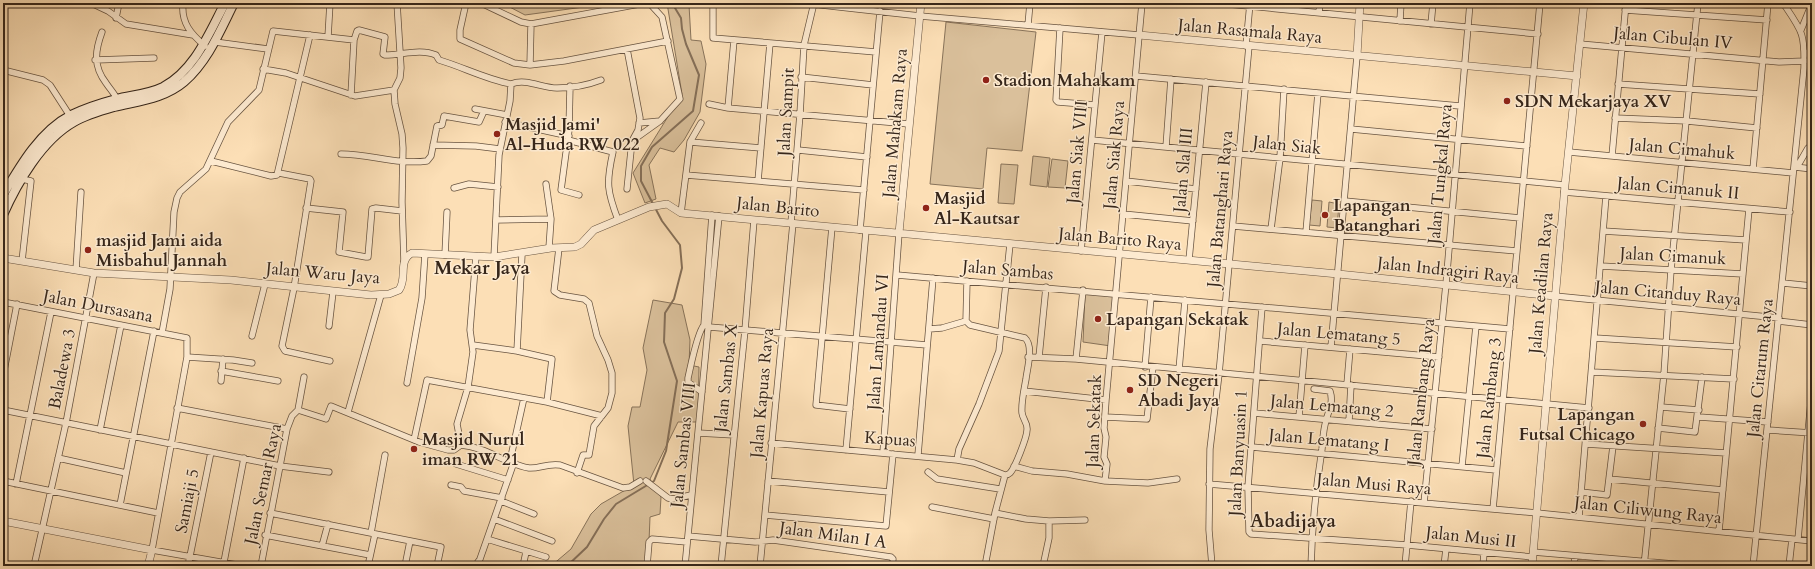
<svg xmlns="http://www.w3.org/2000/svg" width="1815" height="569" viewBox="0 0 1815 569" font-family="Cardo,serif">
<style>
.green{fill:#dac09b;stroke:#88735a}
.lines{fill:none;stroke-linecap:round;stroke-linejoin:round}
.stream{stroke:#856f58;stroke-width:2}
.minor-casing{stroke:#685441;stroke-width:7}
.tertiary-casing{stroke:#685441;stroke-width:8}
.secondary-casing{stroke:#36261a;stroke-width:10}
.minor{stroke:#fdead0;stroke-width:5.5}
.tertiary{stroke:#fdead0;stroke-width:7}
.secondary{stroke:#fdead0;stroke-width:8}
.poi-dot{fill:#8f2418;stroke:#fdead0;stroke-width:1.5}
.labels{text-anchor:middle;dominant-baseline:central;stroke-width:3;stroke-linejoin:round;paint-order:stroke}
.street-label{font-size:17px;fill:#36261a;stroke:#fdead0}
.poi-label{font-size:17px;font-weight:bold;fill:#36261a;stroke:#fdead0;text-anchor:start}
.quarter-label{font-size:19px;font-weight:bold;fill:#36261a;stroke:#fdead0}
</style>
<rect width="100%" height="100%" fill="#fcdfb6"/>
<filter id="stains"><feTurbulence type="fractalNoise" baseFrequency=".005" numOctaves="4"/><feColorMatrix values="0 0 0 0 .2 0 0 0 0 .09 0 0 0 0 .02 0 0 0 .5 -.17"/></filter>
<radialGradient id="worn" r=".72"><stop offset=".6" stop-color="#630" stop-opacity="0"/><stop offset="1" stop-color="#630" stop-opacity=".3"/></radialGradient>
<path class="green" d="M502,3H613L525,15Z
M667,3H686L689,5L691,40L701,41L706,64L700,112L684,140L674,152L660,148L649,165L656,199L645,203L633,173L682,94Z
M946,22L1036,32L1022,151L987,148L983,189L930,184Z
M1033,156L1050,158L1047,187L1030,185Z
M1052,159L1068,161L1065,188L1048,187Z
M1001,164L1018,165L1014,204L998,203Z
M1312,200L1322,201L1320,226L1309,225Z
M1329,202L1339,204L1337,228L1327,227Z
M1085,294L1114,296L1111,346L1083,342Z
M653,300L682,305L690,340L689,365L699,367L698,422H678L650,479L661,497L660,514L650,517L648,566H551L571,549L591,514L601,504L634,485L628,426L632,407H640L647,370L643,348Z"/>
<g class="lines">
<path class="stream" d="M527,3H534
M567,566L587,547L604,519L616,504L654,481L666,451L677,381L664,342L665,313L674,299L682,268L680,245L662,221L641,181V166L652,147L693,111L699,75L686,44L682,29L681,18L672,3"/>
<g class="minor-casing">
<path id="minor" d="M91,3L108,11L126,24L193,35
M183,3C181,23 191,34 205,46
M397,3L401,68L400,78L394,90L395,104L402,134L403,148L402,202L404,262
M466,3L460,30V39L514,63L530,65L564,61L668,41
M481,3L521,22L531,24L645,3L651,5L662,17L680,99L660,121L632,141
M713,3V38L876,52
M803,3L920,16L1139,35
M1217,3L1538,34
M1625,10L1767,20
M1319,13L1320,3
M116,18L119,3
M1400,21L1401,3
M1431,24L1433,3
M1028,25L1030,3
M1060,28L1056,100L1058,102L1095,105
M1801,30L1812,3
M102,32C95,51 93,66 106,83C110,89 114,93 117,99
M328,37L330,3
M215,42L268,49
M1580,44L1779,62L1805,61
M1246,46L1250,3
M1805,52L1812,57
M95,60L154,58
M530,65L531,24
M263,69L286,73L355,96L394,90
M3,70L43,80L50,85L70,116
M1136,76L1460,106
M801,77L873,85
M511,84C526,78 542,88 557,88C571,88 588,85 601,80
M1618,84L1760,94
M570,86L569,130L561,190L579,195
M351,95L354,40L357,31L359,30L385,37L383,54L385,55C402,55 420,48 436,55L439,60C463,67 485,79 511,84L510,101L499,155L494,257
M709,104L728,108L909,124
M728,108L734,40
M475,109L507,115
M1615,118L1687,121L1757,128
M505,122L569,136
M639,123L660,121
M1351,129L1527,146
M568,140L613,152C606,183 607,191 618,220
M1092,140L1565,185
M690,142L761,148
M433,145L476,146L500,149
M1166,147L1171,79
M798,150L867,157
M1569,152L1793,173
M341,154C370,154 398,165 427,161L431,156L437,126L442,125L444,116L479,122L484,111
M1612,156L1626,3
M211,161L271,176L277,175L310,35
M1795,167L1812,169
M1797,167L1808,148L1812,145
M1753,169L1768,3
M279,173L310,179L311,181L294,288L282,346L285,351L330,361
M686,175L864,190
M758,181L770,43
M1126,181L1196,189
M546,184L551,219L549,248
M454,188L469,184L498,187
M627,189L632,141L638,130L640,118L627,49
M1564,192L1790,212
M1345,201L1520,218
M306,208L343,212L339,252L366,257H368L372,209L376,208L402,211
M681,213L690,142L701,123
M1123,214L1193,221
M496,220L551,219
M791,223L800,114L804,45L814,3
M1233,226L1517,251
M832,227L816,405L850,409
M1271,229L1280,158L1284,89
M860,230L880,11
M1603,231L1746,240
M1306,232L1318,93
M559,248L554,291L560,295L584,299L589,303L597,336L608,360L612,373V393L608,408L594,426L589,455H583L577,473
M1081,251L1102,32
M445,255L447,212
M1189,260L1206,82
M22,261L31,181L22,179
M1601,266L1743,274
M76,270L81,192
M897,275L1510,329
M1783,283L1812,286
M1555,296L1779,318
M3,302L187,338V357L152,550L243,566
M1262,307L1248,487L1249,532L1251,534L1407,545L1533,557
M966,321L970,325L1025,338C1034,346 1027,369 1026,379C1024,390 1021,403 1022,413C1023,420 1028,423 1027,430C1027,437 1015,468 1010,473C1008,475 1007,475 1005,475
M966,321L967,281
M1778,321L1812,325
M329,326L333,292
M709,327L927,345
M929,329L942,328L966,321
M162,333L170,289L174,212L177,198L180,192L206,169L228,122L259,90L273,31L354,40
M252,336L265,284
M1595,338L1737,347
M1260,341L1439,357
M473,345L517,351L552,359L547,402
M1331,347L1357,56
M517,351L522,254
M187,357L233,360L252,363
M1028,357L1076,359L1589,408
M1039,357L1046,287
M1076,359L1083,290
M1145,367L1151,297
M1179,370L1185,300
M221,371L278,381
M1592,372L1734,379
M3,376L17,304
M221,381L223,359
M407,383L422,298L425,254
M1347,384L1350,349
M1024,391L1106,400
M702,392L688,382V378C691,365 697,333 704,325L712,215
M1661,407L1699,410
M177,408L287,429
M3,410L280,466L329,472
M298,410L326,419L331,406L419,442L448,450H454L461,445
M298,410L304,377
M348,412L381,295
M1254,413L1432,429
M1105,417L1147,419L1153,367
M1299,417L1305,345
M1699,417L1768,422
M1349,421L1351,385
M1658,428L1695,432L1702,377
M100,430L121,325
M1768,430L1812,433
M698,433L734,435
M414,440L427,380L547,402L602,416
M771,443L957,460L974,463L1005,475
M1586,444L1726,453
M461,445L457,424L468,387L473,352L470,330L476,256
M461,445C486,447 506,464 529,468C539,469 547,463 560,465L623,488L630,487L640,481
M1252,447L1496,470
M846,450L866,231
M883,453L899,233
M918,455L933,278
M58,458L126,473
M957,460L959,449L979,404L999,351L1010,244
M510,461L524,398
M456,464L508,480
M1014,466L1032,471L1067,474L1105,481L1148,483L1177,479
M1462,466L1476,326
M928,472L937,479L1000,489
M1609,479L1723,490
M3,481L158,513
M646,481L668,498L673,499L691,495
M768,481L889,492
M1105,481L1107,464L1104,457L1106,437L1104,428L1106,400L1142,3
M16,484L51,312
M1209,484L1537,513L1812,541
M451,485L461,487L464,491L502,498
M1581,492L1607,495L1613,446
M501,501L534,514
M1424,503L1446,284L1470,3
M120,505L154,331
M932,507L994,519
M1493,509L1540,3
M270,513L441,547L437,566
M995,513L1026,519L1049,521V538L1043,566
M765,515L886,526L893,454
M1579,517L1606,196
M494,519L552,541
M1049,521L1085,520
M1719,531L1749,209
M371,533L385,455
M265,535L370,555
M688,536L755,542L773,540L891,557L893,559L892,566
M487,539L546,557
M1798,539L1812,390
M322,546L328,524
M1533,552L1698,566
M224,562L244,458
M34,566L66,423L94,273
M188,566L211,452
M261,566L287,429L292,416L298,410
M368,566L375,534
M405,566L410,541
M475,566L480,559L514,462
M523,566L526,552
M647,566L649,542L652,539L687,542
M685,566L719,216
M721,566L745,330L754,220
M760,566L793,223
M985,566L995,513L1005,475
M1212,566L1209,530L1210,449L1219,374L1249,46
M1311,566C1312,527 1316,487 1322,449C1323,440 1323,430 1326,421C1328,411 1334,403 1330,391L1314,389
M1405,566L1411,501
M1444,566L1446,549
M1483,566L1484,552
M1574,566L1575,556
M1607,566V559
M1644,566L1664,374L1671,270L1698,3
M1753,566L1804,68C1805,33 1802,31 1783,3
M1789,566L1792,539"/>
</g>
<g class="tertiary-casing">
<path id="tertiary" d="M1139,35L1577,76
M1357,56L1360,3
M899,233L921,3
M3,258L94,273L231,280L371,295L389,294L399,290C408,278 397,261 412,253L494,257L551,248L575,247L581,244L594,230L649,207L667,204L681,213L1338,274L1555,296
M3,521L152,550L148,566
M1532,566L1565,185L1584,3"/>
</g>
<g class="secondary-casing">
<path id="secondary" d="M3,195C20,166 40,131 71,115C85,108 101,103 116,99C132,95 149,94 163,87C195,70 209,33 225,3
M3,215C17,183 42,140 74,122C86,115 100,111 114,107C138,101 164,99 184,82C208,61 220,31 234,3"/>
</g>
<use href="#minor" class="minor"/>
<use href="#tertiary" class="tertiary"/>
<use href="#secondary" class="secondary"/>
</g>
<g class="poi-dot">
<circle cx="986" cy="80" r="4"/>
<circle cx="1507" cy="101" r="4"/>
<circle cx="497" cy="134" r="4"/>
<circle cx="926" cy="208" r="4"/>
<circle cx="1325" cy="215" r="4"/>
<circle cx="88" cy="250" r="4"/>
<circle cx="1098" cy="319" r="4"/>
<circle cx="1130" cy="390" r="4"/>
<circle cx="1643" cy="424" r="4"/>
<circle cx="414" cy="449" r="4"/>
</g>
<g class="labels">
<g class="street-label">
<text transform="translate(1250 31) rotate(5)">Jalan Rasamala Raya</text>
<text transform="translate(1673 38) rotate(5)">Jalan Cibulan IV</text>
<text transform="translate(786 112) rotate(-87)">Jalan Sampit</text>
<text transform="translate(895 123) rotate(-85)">Jalan Mahakam Raya</text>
<text transform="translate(1287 145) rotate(6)">Jalan Siak</text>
<text transform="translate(1682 149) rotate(5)">Jalan Cimahuk</text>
<text transform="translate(1077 152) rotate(-85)">Jalan Siak VIII</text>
<text transform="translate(1114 155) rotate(-85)">Jalan Siak Raya</text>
<text transform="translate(1183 170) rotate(-85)">Jalan Slal III</text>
<text transform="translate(1440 174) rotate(-85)">Jalan Tungkal Raya</text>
<text transform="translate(1678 188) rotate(5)">Jalan Cimanuk II</text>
<text transform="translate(778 207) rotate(6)">Jalan Barito</text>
<text transform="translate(1220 209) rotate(-85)">Jalan Batanghari Raya</text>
<text transform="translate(1120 239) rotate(5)">Jalan Barito Raya</text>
<text transform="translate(1673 256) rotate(3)">Jalan Cimanuk</text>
<text transform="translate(1008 270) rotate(5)">Jalan Sambas</text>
<text transform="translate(1448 270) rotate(6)">Jalan Indragiri Raya</text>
<text transform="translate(323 273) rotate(5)">Jalan Waru Jaya</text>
<text transform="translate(1541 283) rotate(-85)">Jalan Keadilan Raya</text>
<text transform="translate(1668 293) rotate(5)">Jalan Citanduy Raya</text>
<text transform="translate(98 306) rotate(11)">Jalan Dursasana</text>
<text transform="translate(1339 334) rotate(5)">Jalan Lematang 5</text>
<text transform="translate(878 342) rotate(-86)">Jalan Lamandau VI</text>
<text transform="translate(1760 368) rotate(-84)">Jalan Citarum Raya</text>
<text transform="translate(62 369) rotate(-79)">Baladewa 3</text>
<text transform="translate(726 378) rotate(-84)">Jalan Sambas X</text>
<text transform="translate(1421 392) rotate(-84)">Jalan Rambang Raya</text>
<text transform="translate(762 393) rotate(-85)">Jalan Kapuas Raya</text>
<text transform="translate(1489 398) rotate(-84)">Jalan Rambang 3</text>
<text transform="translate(1332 406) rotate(5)">Jalan Lematang 2</text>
<text transform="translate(1094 421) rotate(-88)">Jalan Sekatak</text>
<text transform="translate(890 439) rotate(4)">Kapuas</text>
<text transform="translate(1329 440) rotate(5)">Jalan Lematang I</text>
<text transform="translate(683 445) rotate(-84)">Jalan Sambas VIII</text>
<text transform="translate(1238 453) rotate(-87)">Jalan Banyuasin 1</text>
<text transform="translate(263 484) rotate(-78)">Jalan Semar Raya</text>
<text transform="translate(1374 484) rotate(5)">Jalan Musi Raya</text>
<text transform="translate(187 501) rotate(-79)">Samiaji 5</text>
<text transform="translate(1648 510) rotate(6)">Jalan Ciliwung Raya</text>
<text transform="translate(833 535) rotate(8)">Jalan Milan I A</text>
<text transform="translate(1471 537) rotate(6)">Jalan Musi II</text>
</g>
<g class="poi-label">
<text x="994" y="80">Stadion Mahakam</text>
<text x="1515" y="101">SDN Mekarjaya XV</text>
<text x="505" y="124">Masjid Jami'<tspan x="505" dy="20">Al-Huda RW 022</tspan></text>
<text x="934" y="198">Masjid<tspan x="934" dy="20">Al-Kautsar</tspan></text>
<text x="1333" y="205">Lapangan<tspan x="1333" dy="20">Batanghari</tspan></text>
<text x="96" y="240">masjid Jami aida<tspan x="96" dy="20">Misbahul Jannah</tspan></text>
<text x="1106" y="319">Lapangan Sekatak</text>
<text x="1138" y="380">SD Negeri<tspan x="1138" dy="20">Abadi Jaya</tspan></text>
<text x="1635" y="414" text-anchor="end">Lapangan<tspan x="1635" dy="20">Futsal Chicago</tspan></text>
<text x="422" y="439">Masjid Nurul<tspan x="422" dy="20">iman RW 21</tspan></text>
</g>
<g class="quarter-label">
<text x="482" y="268">Mekar Jaya</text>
<text x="1293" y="521">Abadijaya</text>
</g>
</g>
<rect width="1815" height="569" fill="none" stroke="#fcdfb6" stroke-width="16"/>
<rect x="4" y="4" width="1807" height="561" fill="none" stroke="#36261a" stroke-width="2"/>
<rect x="8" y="8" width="1799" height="553" fill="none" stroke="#36261a"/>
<rect width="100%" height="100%" filter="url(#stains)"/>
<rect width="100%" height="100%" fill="url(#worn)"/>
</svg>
